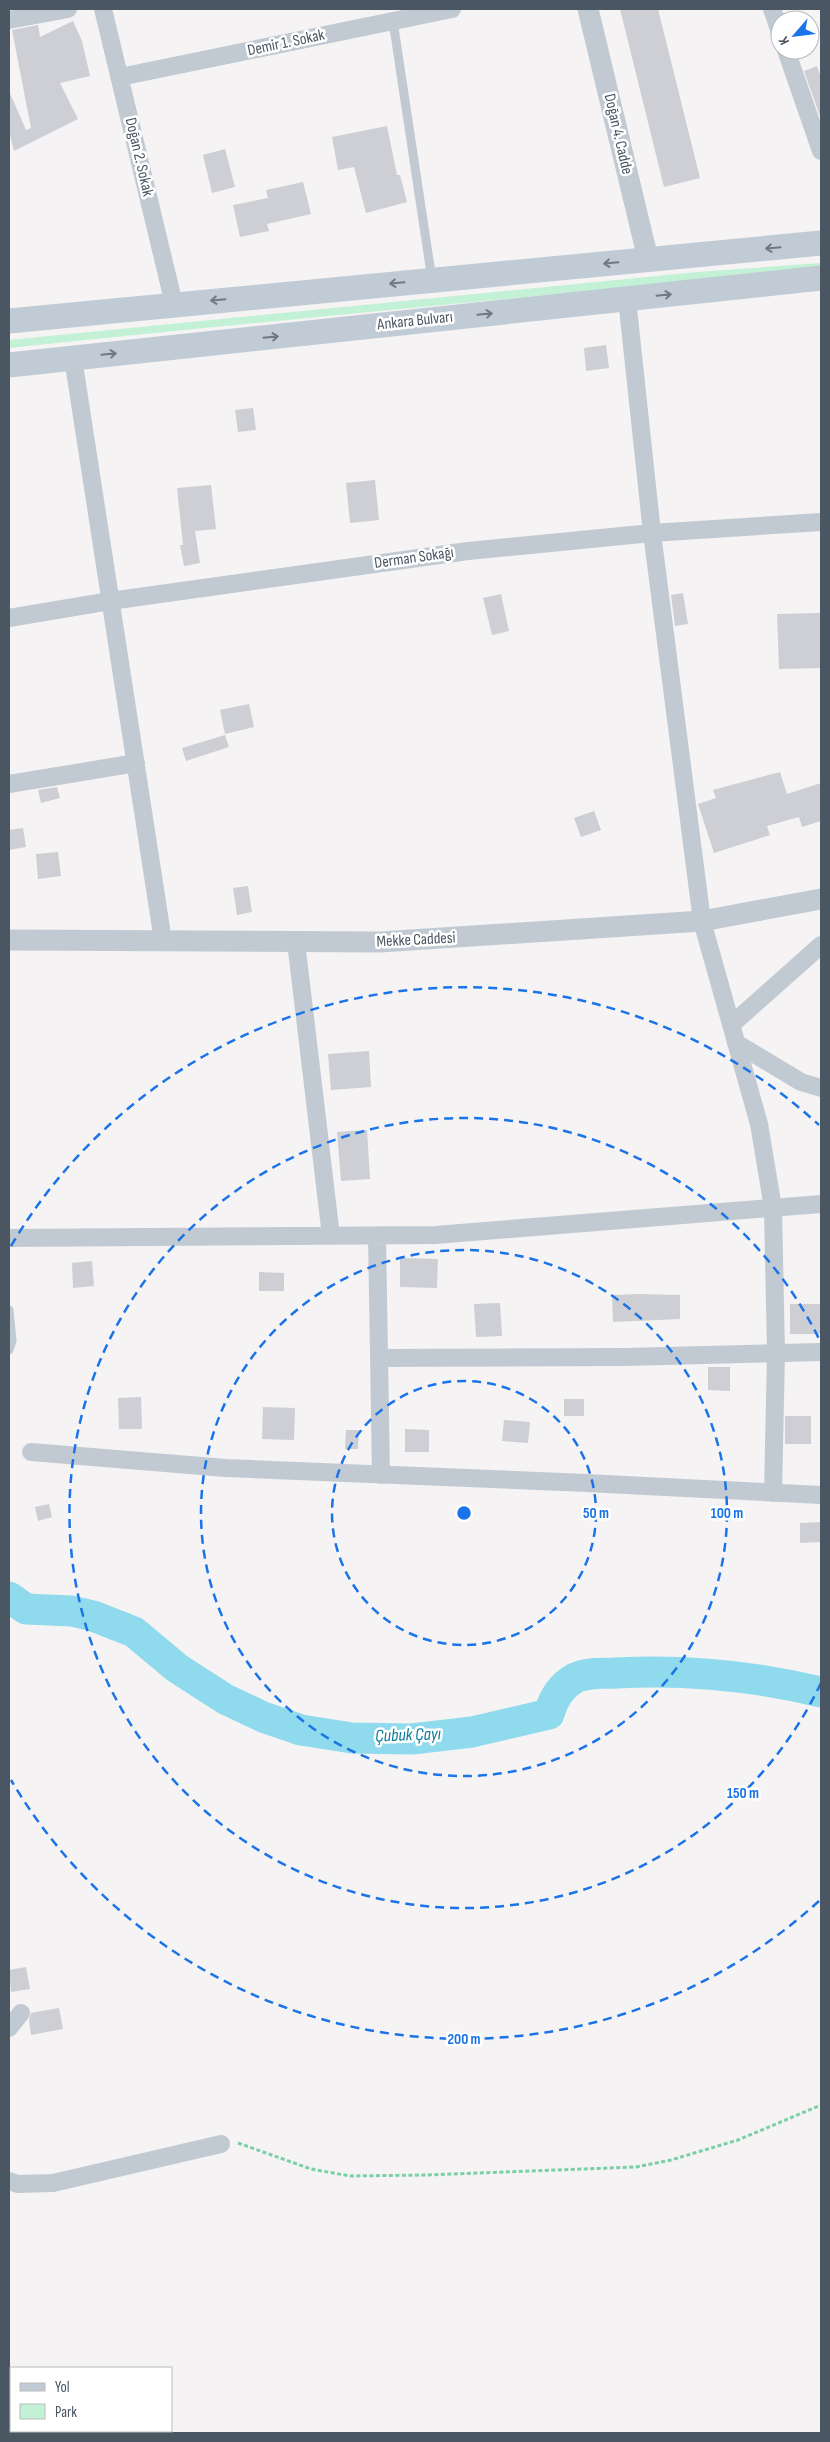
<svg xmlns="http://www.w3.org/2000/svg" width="830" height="2442" viewBox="0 0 830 2442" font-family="'Sofia Sans Condensed',sans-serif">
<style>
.green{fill:#c3f1d5}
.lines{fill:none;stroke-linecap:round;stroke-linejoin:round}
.river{stroke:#90daee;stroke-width:31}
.building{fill:#cdcfd5}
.path{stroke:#7ad0a6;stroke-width:3;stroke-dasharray:4 2.5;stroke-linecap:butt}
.service{stroke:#c1cad2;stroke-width:9}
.minor{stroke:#c1cad2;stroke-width:18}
.tertiary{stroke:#c1cad2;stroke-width:21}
.secondary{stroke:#c1cbd6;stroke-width:25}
.oneway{stroke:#6e7984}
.ring{fill:none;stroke:#1a73e8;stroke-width:2.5;stroke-dasharray:9 6}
.labels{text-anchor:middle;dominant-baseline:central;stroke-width:5;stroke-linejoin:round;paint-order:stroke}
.street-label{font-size:16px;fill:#4a5661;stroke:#fff}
.water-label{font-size:18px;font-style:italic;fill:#0c7c9b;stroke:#fff}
.centre{fill:#1a73e8;stroke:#fff;stroke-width:2.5}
.ring-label{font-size:15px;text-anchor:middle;font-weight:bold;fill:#1a73e8;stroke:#fff;stroke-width:5;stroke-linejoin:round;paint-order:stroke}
</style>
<rect width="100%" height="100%" fill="#f5f3f3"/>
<path class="green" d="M821,263V266C551,297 279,319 9,348V340L697,272Z"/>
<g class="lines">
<path class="river" d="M9,1597L26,1609L72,1611L93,1616L134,1632L177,1668L225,1699L263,1717L301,1730L352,1738L412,1739L472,1732L549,1714C553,1699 561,1686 575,1678C588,1672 603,1674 616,1673C686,1669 754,1676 821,1692"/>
</g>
<path class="building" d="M620,9H658L700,178L664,187Z
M73,21L82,41L90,76L60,83L78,119L14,151L9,131V91L26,130L31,128L12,30L38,25L40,37Z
M817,66L821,78V119L804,71Z
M387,126L397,175H400L407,202L366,213L354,167L338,170L332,137Z
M225,149L235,187L212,193L203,155Z
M303,182L311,214L267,224L269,231L240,237L233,205L268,198L266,190Z
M606,345L609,368L586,371L584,348Z
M253,408L256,430L238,432L235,410Z
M375,480L379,520L350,523L346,483Z
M211,485L216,529L195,531L200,563L184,566L180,545H183L177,488Z
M683,593L688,624L675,626L671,595Z
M501,594L509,631L492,635L483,598Z
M820,613L821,668L779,669L777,614Z
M249,704L254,727L225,734L220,710Z
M225,735L229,747L186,761L182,748Z
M780,772L787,794L821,783V821L802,827L799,817L767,826L770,835L714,853L698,804L716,798L713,790Z
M57,787L60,798L41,803L38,790Z
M594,811L601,830L581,837L574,818Z
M23,828L26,847L9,850V830Z
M58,852L61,876L38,879L36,854Z
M248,886L252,912L237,915L233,888Z
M369,1051L371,1087L331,1090L328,1054Z
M367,1130L370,1179L341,1181L337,1132Z
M400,1258L438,1259L437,1288L400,1287Z
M92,1261L94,1286L73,1288L72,1263Z
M259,1272L284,1273V1291H259Z
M640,1294L680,1295V1319L613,1322L612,1295Z
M500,1303L502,1336L476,1337L474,1304Z
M790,1304H821V1334H790Z
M708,1367H730V1391L708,1390Z
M141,1397L142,1429H119L118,1398Z
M564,1399H584V1416H564Z
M263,1407L295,1408L294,1440L262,1439Z
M785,1416H811V1444H785Z
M504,1420L530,1422L528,1443L502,1441Z
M405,1429L429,1430V1452H405Z
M346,1430H359L358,1449H345Z
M49,1504L52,1517L38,1521L35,1507Z
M821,1522V1542L800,1543V1523Z
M26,1967L30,1989L11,1992L9,1970Z
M59,2008L63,2029L31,2035L29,2020L31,2013Z"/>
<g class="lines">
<path class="path" d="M238,2143L311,2169L350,2176L426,2175L636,2167L671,2160L738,2140L821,2105"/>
<path class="service" d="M393,21L432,280
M9,1310L12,1341L9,1350"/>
<path class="minor" d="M103,9L174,304
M772,9L780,32
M9,20L68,9
M786,50L821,151
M120,77L452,9
M627,299L652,533L702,921L759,1124L773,1208L776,1353L773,1493
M73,358L163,941
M9,618L110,601L468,551L652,533L821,522
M9,784L136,763
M296,942L331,1236
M731,1025L821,945
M736,1043L801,1082L821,1088
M377,1236L381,1475
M9,1238L435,1235L821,1204
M380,1358L625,1357L821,1352
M31,1452L226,1468L586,1483L821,1495
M9,2028L21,2013
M9,2181L18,2184L53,2183L221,2144
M9,2424H11
M125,2431L126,2433"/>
<path class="tertiary" d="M588,9L648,259
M9,940L380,942L702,921L821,899"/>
<path class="secondary" d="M9,321L821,243
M9,365L821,278"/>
</g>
<defs><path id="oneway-shaft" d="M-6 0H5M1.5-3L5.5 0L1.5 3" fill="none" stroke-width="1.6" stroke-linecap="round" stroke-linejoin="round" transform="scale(1.25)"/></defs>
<g class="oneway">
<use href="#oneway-shaft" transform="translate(773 248) rotate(175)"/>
<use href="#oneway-shaft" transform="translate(611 263) rotate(175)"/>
<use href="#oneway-shaft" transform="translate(397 283) rotate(175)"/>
<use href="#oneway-shaft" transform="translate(664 295) rotate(-6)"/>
<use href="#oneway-shaft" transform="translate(218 300) rotate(175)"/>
<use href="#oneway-shaft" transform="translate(485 314) rotate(-6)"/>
<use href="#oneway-shaft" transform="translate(271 337) rotate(-6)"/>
<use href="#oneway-shaft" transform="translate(109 354) rotate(-6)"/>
</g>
<g class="ring">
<circle cx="464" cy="1513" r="132"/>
<circle cx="464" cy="1513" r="263"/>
<path d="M821 1683A395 395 0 1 1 821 1343"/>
<path d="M819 1901A526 526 0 0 1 11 1780M11 1246A526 526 0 0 1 819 1125"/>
</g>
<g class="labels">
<g class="street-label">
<text transform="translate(286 43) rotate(-12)">Demir 1. Sokak</text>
<text transform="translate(618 134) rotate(77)">Doğan 4. Cadde</text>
<text transform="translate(139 157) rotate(77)">Doğan 2. Sokak</text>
<text transform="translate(415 321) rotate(-6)">Ankara Bulvarı</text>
<text transform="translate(414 558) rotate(-8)">Derman Sokağı</text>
<text transform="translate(416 940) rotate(-3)">Mekke Caddesi</text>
</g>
<g class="water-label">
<text transform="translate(408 1735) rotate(-2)">Çubuk Çayı</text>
</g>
</g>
<circle cx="464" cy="1513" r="8" class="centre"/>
<g class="ring-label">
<text x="596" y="1518">50 m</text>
<text x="727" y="1518">100 m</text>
<text x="743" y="1798">150 m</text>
<text x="464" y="2044">200 m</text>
</g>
<rect width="830" height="2442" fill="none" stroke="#4a5661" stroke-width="20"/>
<rect x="10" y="2367" width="162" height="65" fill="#ffffff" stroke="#b7bbc0"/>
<rect x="20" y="2383" width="25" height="8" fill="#c1cbd6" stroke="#b7bbc0"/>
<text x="55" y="2392" font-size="15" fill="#4a5661">Yol</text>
<rect x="20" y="2404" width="25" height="15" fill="#c3f1d5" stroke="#b7bbc0"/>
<text x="55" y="2417" font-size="15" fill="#4a5661">Park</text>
<g transform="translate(795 35) rotate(242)"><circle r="24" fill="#ffffff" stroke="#b7bbc0"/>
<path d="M0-4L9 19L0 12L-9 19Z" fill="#1a73e8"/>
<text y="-8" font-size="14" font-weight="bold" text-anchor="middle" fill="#4a5661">K</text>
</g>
</svg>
